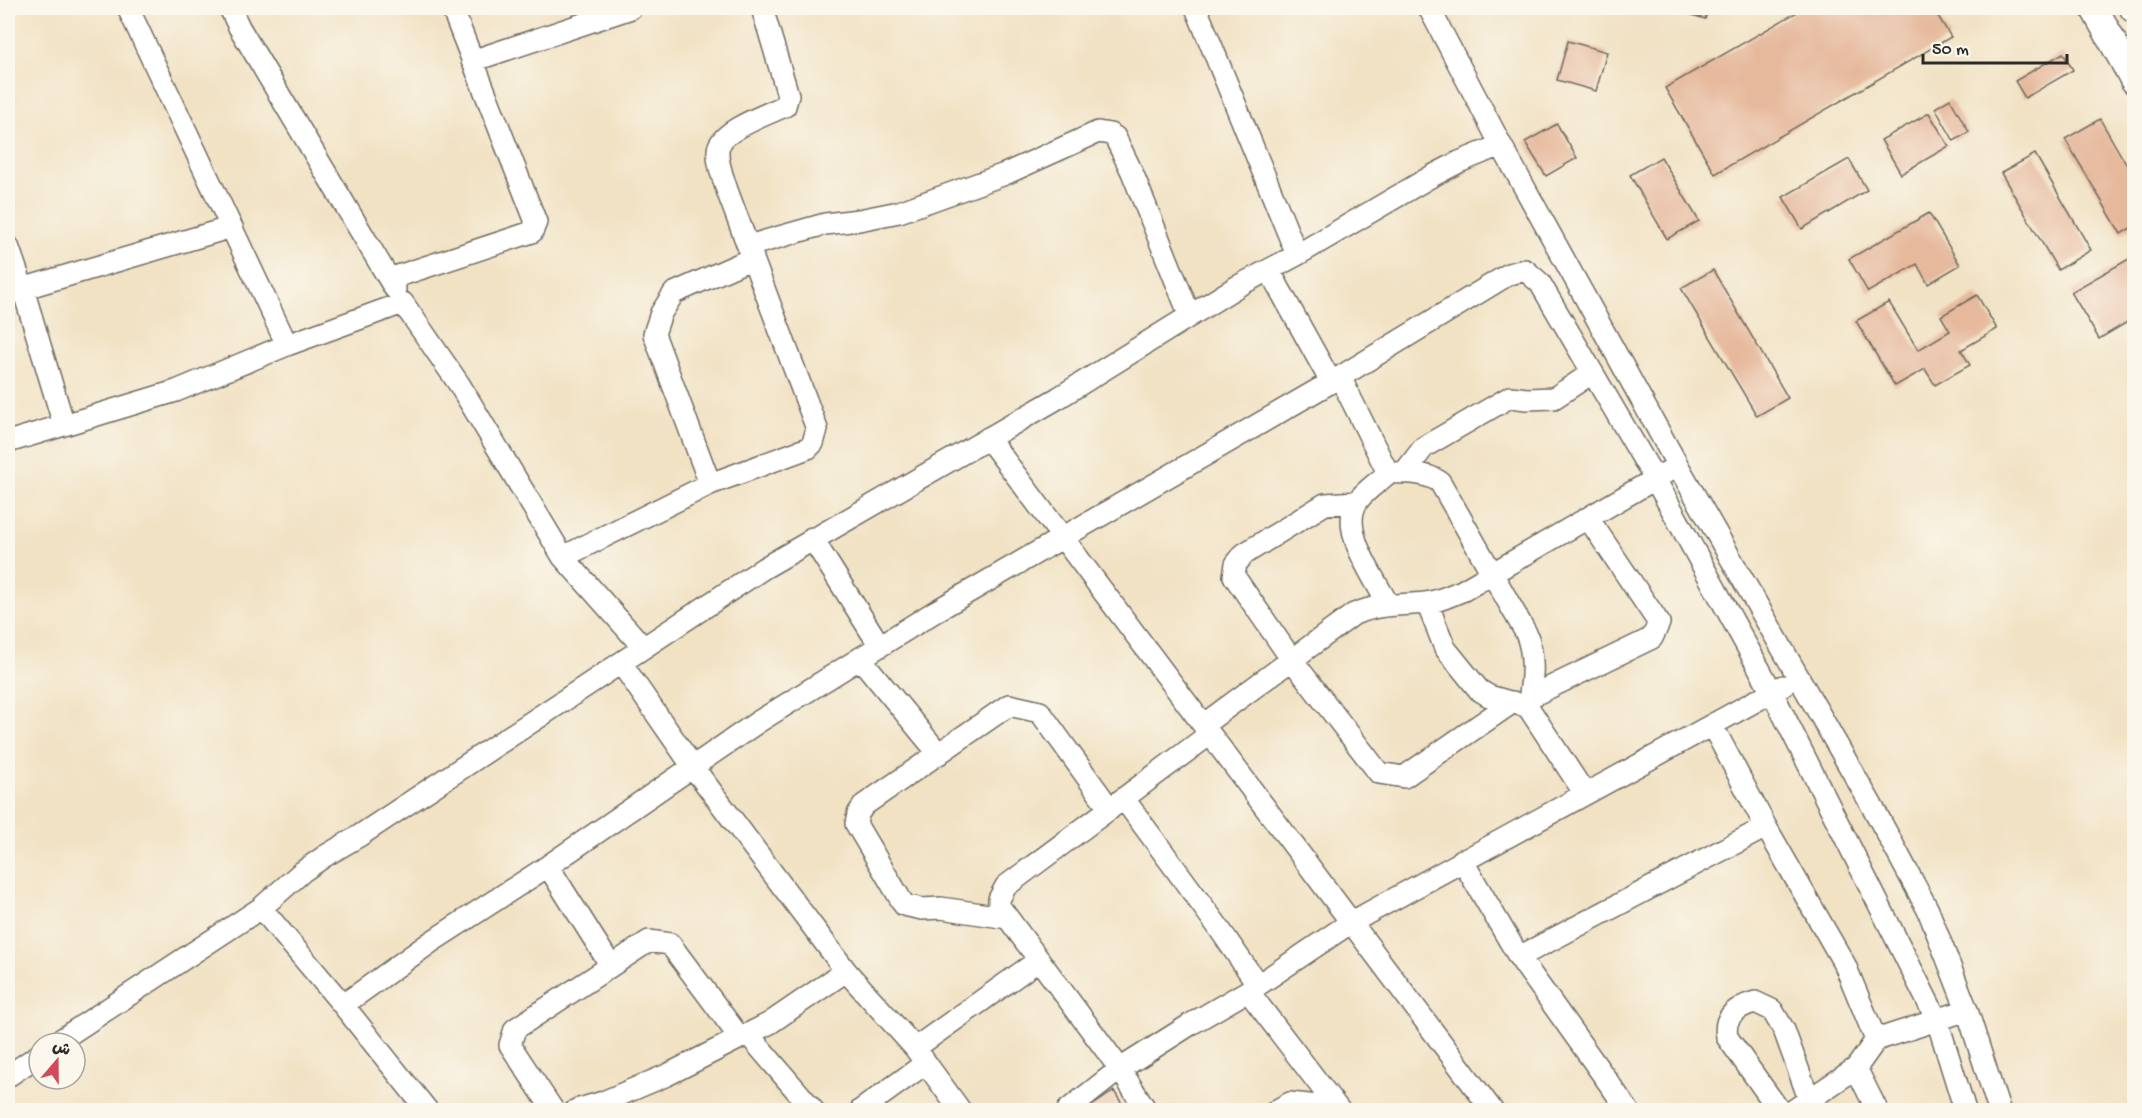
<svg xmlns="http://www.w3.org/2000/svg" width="2142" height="1118" viewBox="0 0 2142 1118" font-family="'Gochi Hand','Playpen Sans Arabic',sans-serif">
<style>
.building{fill:#e6b99d}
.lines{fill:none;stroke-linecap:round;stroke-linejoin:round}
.minor-casing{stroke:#706b61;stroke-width:24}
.major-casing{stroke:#706b61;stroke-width:30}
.minor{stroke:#fff;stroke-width:21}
.major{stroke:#fff;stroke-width:27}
</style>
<rect width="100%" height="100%" fill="#fbf7ec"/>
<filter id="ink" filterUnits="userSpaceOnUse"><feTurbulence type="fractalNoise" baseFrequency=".0167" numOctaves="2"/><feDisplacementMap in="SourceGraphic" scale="12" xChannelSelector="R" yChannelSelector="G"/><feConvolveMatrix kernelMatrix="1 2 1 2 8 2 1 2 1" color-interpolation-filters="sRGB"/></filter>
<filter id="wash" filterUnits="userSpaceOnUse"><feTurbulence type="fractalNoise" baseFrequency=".008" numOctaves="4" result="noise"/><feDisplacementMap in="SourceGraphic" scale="24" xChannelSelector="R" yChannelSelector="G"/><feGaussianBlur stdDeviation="1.35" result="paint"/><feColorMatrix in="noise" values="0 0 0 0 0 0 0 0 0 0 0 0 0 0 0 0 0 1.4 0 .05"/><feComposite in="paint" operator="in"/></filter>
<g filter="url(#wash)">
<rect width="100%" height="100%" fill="#f1e2c4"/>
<g id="blocks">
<path class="building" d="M1692,8H1709L1705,19L1689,14Z
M1804,8H1933L1951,37L1715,174L1665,88Z
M1568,41L1607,52L1596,91L1557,80Z
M2063,53L2073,70L2025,98L2015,81Z
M1950,99L1969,132L1954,141L1935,108Z
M1929,113L1949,146L1901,174L1881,140Z
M2100,119L2134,178V226L2121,234L2065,139Z
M1557,124L1577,158L1546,176L1525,142Z
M2035,154L2091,250L2058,270L2001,173Z
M1661,157L1699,221L1667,239L1630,175Z
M1849,159L1867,190L1802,229L1783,197Z
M1929,213L1960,265L1928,284L1917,264L1868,292L1849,259Z
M2134,256V318L2099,339L2071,292Z
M1713,270L1788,398L1757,416L1681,288Z
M1977,295L1997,329L1961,350L1970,365L1935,385L1925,369L1895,386L1856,321L1889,302L1918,350L1950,331L1941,316Z
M1114,1091L1126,1110H1086Z"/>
</g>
</g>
<g filter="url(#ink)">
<use href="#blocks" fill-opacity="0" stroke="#706b61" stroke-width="1.5"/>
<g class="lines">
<g class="minor-casing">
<path id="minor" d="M128,8L287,345
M230,8L239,27L395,289
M1196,8L1297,255
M1429,8L1501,145L1678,466L1876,813L1928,910L1967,1010L1999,1110
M472,61L631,8
M8,246L23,289L64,425
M748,246L825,224L859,220L899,212L1005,174L1098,132L1110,134L1115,137L1132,172L1190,316
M1269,270L1331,382
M389,279L532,232L536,222L452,8
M8,293L232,227
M1340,377L1388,473
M988,438L1492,1110
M8,442L176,391L287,345L403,303L459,384L563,557L643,647
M1404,473L1424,447L1510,397L1527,399L1554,398L1592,373
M710,484L654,334L661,313L674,293L753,258
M1357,502L1325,504L1244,554L1236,564L1234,576L1292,660L1379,773L1404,777L1513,702
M812,538L880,646
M563,557L710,484L808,448L813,443L817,429L728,193C724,180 717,164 718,151C718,131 768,114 785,106L788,95L762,8
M1427,603L1445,648L1479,690L1489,696L1521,705
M1388,604C1375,579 1339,530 1357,502C1364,491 1379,482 1388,473C1406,472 1425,472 1440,482L1526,633C1536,657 1532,683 1528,707L1585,794
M860,658L939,754
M621,663L693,767L846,971L915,1048L960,1110
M1530,697L1652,638L1659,623L1588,518
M1203,725L1354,614C1383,603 1396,606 1425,603C1438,602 1451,595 1462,591L1667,472
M1712,725L1766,827L1845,965L1876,1040
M1124,799L1216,924L1258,985
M1462,860L1519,957L1628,1110
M548,866L611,966
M261,908L343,1005L427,1110
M1008,918L941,908L922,909L904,905L856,824L858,814L864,805L1009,705L1040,712L1110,809
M1519,957L1766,827
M1248,991L1339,1110
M343,1005L431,942L548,866L758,722L936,611L1340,377L1509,274L1525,270L1540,283L1655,479L1772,692L1937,1020L1965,1110
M748,1034L813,1110
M56,1043L261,908L302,872L325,856L359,836L764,568L1058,398L1238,286L1297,255L1432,176L1459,162L1501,145
M915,1048L1039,960
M1856,1068L1877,1110
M8,1076L39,1055
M553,1110L510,1045L515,1029L649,941L670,944L740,1038
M576,1110L603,1102L667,1075L748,1034L770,1023L846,971
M861,1110L926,1063
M1068,1110L1120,1069L1191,1024L1258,985L1350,923L1783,686
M1146,1110L1120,1069L999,906V899L1006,886L1210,734
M1277,1110L1290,1103L1337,1108
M1779,1110L1727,1037C1723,1016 1737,1007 1755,1002L1772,1010L1784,1030L1809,1099
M1794,1110L1856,1068L1876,1040L1967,1010"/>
</g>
<g class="major-casing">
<path id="major" d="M2094,8L2134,80
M2134,8V9"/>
</g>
<use href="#minor" class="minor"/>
<use href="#major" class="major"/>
</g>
</g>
<rect width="2142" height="1118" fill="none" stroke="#fbf7ec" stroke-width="30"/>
<g transform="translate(57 1061) rotate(20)"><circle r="28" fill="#fbf7ec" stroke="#a8a59f" stroke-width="1.5"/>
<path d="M0-4.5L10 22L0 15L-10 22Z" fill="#d1495b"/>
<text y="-9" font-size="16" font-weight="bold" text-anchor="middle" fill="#2b2b2b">ش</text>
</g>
<path d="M1923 54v9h144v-9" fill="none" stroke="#2b2b2b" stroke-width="3"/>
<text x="1932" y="54" font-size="18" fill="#2b2b2b" stroke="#fbf7ec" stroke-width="4.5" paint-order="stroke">50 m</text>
</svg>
